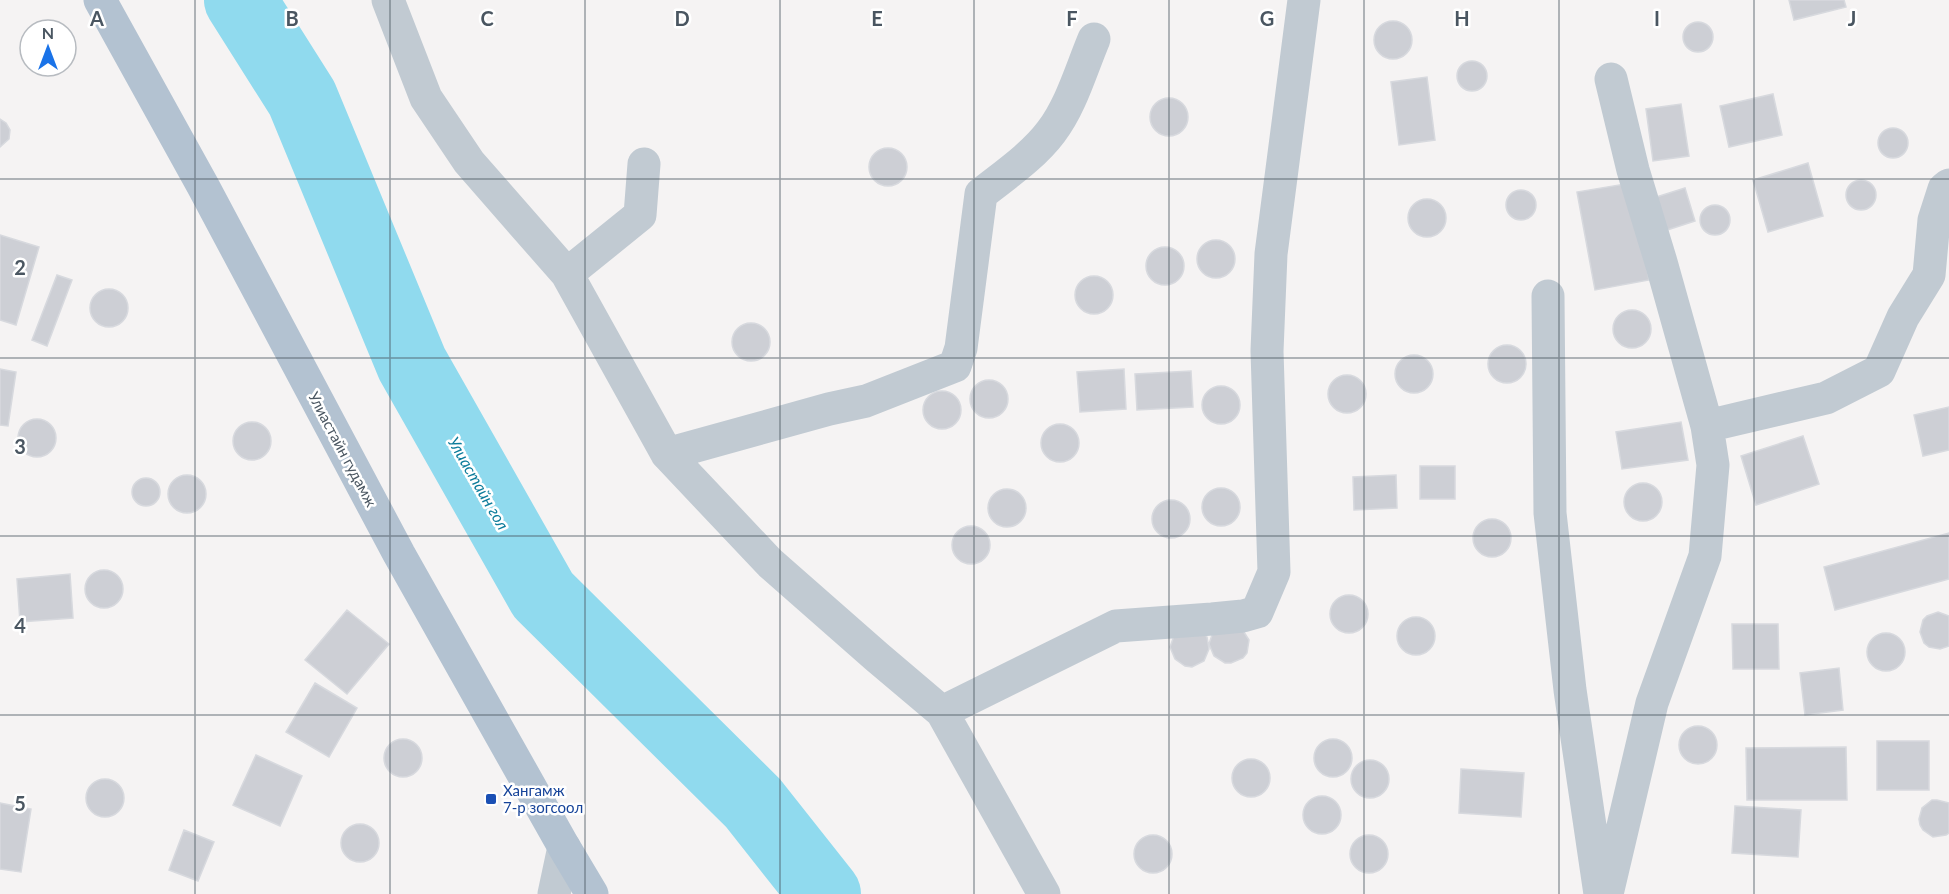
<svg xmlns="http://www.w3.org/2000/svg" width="1949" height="894" viewBox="0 0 1949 894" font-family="Lato,sans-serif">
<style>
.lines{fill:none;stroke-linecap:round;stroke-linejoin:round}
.river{stroke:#90daee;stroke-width:72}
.building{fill:#cdcfd5;stroke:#d7d9de;stroke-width:1.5}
.minor{stroke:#c1cad2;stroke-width:33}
.major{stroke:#b3c2d1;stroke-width:33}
.grid{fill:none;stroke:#4a5661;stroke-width:1.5;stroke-opacity:0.55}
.transit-dot{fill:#1a4fb4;stroke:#fff;stroke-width:2}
.labels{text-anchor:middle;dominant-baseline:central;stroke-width:5;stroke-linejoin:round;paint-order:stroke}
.street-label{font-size:15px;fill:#4a5661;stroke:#fff}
.transit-label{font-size:15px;fill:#164399;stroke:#fff;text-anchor:start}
.water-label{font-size:16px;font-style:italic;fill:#0c7c9b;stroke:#fff}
.grid-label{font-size:20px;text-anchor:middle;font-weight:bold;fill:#4a5661;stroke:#fff;stroke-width:5;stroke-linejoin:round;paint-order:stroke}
</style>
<rect width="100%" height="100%" fill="#f5f3f3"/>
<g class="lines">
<path class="river" d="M240,0L302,98L412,364L543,595L753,803L825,894"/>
</g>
<path class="building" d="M1789,0H1844L1846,7L1794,20Z
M1374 40a19 19 0 1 1 38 0a19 19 0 1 1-38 0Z
M1683 37a15 15 0 1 1 30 0a15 15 0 1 1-30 0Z
M1457 76a15 15 0 1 1 30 0a15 15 0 1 1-30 0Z
M1427,77L1435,140L1399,145L1391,82Z
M1773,94L1782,135L1729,147L1720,106Z
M1150 117a19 19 0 1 1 38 0a19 19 0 1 1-38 0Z
M1681,104L1689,156L1653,161L1646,109Z
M0,119L6,123L10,130L9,139L0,147Z
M1878 143a15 15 0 1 1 30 0a15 15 0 1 1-30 0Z
M869 167a19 19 0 1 1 38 0a19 19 0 1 1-38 0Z
M1808,163L1823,216L1768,232L1753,180Z
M1846 195a15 15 0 1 1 30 0a15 15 0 1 1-30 0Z
M1631,183L1649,280L1595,290L1577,192Z
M1685,188L1695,221L1661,232L1650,199Z
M1506 205a15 15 0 1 1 30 0a15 15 0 1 1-30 0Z
M1408 218a19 19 0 1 1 38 0a19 19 0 1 1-38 0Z
M1700 220a15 15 0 1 1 30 0a15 15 0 1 1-30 0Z
M0,235L39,247L16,325L0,320Z
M1197 259a19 19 0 1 1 38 0a19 19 0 1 1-38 0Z
M1146 266a19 19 0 1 1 38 0a19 19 0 1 1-38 0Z
M57,275L72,280L47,346L32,340Z
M1075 295a19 19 0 1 1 38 0a19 19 0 1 1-38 0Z
M90 308a19 19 0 1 1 38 0a19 19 0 1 1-38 0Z
M1613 329a19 19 0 1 1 38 0a19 19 0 1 1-38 0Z
M732 342a19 19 0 1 1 38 0a19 19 0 1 1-38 0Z
M1488 364a19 19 0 1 1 38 0a19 19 0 1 1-38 0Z
M1395 374a19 19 0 1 1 38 0a19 19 0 1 1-38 0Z
M0,369L16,372L8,426L0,425Z
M1124,369L1126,409L1080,412L1077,372Z
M1191,371L1193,407L1137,410L1135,374Z
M1328 394a19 19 0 1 1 38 0a19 19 0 1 1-38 0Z
M970 399a19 19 0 1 1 38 0a19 19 0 1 1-38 0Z
M1202 405a19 19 0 1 1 38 0a19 19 0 1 1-38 0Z
M923 410a19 19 0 1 1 38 0a19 19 0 1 1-38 0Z
M1949,407V450L1923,456L1914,415Z
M18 438a19 19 0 1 1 38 0a19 19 0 1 1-38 0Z
M233 441a19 19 0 1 1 38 0a19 19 0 1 1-38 0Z
M1681,422L1688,460L1622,469L1616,432Z
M1041 443a19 19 0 1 1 38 0a19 19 0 1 1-38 0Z
M1803,436L1819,484L1756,505L1741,456Z
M1420,466H1455V499H1420Z
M168 494a19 19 0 1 1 38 0a19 19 0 1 1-38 0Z
M1396,475L1397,508L1354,510L1353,477Z
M132 492a14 14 0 1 1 28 0a14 14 0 1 1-28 0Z
M1624 502a19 19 0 1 1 38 0a19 19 0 1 1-38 0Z
M1202 507a19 19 0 1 1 38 0a19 19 0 1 1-38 0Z
M988 508a19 19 0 1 1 38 0a19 19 0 1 1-38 0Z
M1152 519a19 19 0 1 1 38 0a19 19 0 1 1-38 0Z
M1473 538a19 19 0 1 1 38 0a19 19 0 1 1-38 0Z
M952 545a19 19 0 1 1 38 0a19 19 0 1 1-38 0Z
M1949,533V579L1835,610L1824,567Z
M85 589a19 19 0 1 1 38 0a19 19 0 1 1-38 0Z
M70,574L73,618L20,622L17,579Z
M1330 614a19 19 0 1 1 38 0a19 19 0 1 1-38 0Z
M347,610L389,644L347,694L305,660Z
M1938,612L1949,616V646L1940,649L1929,647L1924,643L1920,632L1923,620L1927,616Z
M1397 636a19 19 0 1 1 38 0a19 19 0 1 1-38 0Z
M1732,624H1778L1779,669H1733Z
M1242,629L1249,640L1247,653L1243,658L1231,663H1225L1214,656L1209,644L1213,632Z
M1203,632L1207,637L1209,649L1204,661L1192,667L1185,666L1175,659L1170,647L1174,636Z
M1867 652a19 19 0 1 1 38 0a19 19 0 1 1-38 0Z
M1839,668L1843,710L1805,715L1800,673Z
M315,683L357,708L329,757L286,732Z
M1679 745a19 19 0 1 1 38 0a19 19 0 1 1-38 0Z
M384 758a19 19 0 1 1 38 0a19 19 0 1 1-38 0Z
M1314 758a19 19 0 1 1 38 0a19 19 0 1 1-38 0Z
M1877,741H1929V790H1877Z
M1846,747L1847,800H1747L1746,748Z
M256,755L302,776L280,826L233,805Z
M1232 778a19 19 0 1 1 38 0a19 19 0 1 1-38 0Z
M1351 779a19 19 0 1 1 38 0a19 19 0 1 1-38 0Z
M1461,769L1524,773L1521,817L1459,813Z
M86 798a19 19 0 1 1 38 0a19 19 0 1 1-38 0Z
M1303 815a19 19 0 1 1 38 0a19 19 0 1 1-38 0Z
M1932,800H1937L1949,803V833L1946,835L1933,837L1923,830L1920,825L1919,819L1922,808Z
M0,803L31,809L21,872L0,869Z
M1735,806L1801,810L1798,857L1732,853Z
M341 843a19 19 0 1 1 38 0a19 19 0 1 1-38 0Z
M184,830L214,842L198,881L169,870Z
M1134 854a19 19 0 1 1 38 0a19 19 0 1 1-38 0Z
M1350 854a19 19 0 1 1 38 0a19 19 0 1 1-38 0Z"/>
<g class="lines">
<path class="minor" d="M388,0L426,98L469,162L567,274L667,454L770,563L877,657L942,712L1044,894
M1611,79L1633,170L1661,262L1707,426
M567,274L640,215L644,164
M1548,296L1550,513L1570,690L1600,894
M667,454L829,409L866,401L955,366L961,348L981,194C1005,175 1033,156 1051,132C1071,106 1081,70 1094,39
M942,712L1116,626L1212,619L1243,616L1257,612L1274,572L1267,351L1271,254L1304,0
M554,894L564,847
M1607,894L1652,703L1705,556L1713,465L1707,426L1826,398L1879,371L1903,317L1929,275L1934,220L1944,189L1949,185"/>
<path class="major" d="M100,0L203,186L399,554L564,847L592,894"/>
</g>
<path class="grid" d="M195,0V894M390,0V894M585,0V894M780,0V894M974,0V894M1169,0V894M1364,0V894M1559,0V894M1754,0V894M0,179H1949M0,358H1949M0,536H1949M0,715H1949"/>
<rect class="transit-dot" x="485" y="793" width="12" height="12" rx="3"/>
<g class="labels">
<g class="street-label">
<text transform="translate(343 449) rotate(62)">Улиастайн гудамж</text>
</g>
<g class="transit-label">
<text x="503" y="790">Хангамж<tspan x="503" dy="17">7-р зогсоол</tspan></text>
</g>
<g class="water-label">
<text transform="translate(479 483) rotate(60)">Улиастайн гол</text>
</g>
</g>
<g class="grid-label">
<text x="97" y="26">A</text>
<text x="292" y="26">B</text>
<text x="487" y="26">C</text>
<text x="682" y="26">D</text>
<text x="877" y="26">E</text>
<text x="1072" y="26">F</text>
<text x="1267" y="26">G</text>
<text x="1462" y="26">H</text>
<text x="1657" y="26">I</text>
<text x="1852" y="26">J</text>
<text x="20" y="275">2</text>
<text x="20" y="454">3</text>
<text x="20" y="633">4</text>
<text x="20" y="811">5</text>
</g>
<g transform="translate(48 48)"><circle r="28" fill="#ffffff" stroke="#b7bbc0" stroke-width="1.5"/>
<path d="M0-4.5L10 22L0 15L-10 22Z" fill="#1a73e8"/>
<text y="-9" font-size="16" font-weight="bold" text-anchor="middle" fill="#4a5661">N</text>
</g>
</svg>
